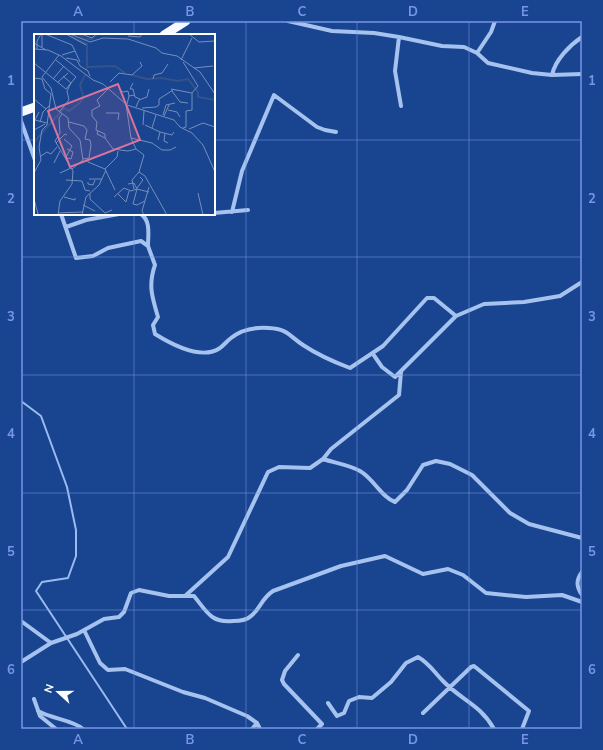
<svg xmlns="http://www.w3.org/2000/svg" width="603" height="750" viewBox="0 0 603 750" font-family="'Nunito Sans',sans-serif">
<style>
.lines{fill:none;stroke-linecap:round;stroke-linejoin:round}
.stream{stroke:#99bbf1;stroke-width:2}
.minor{stroke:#a6c2ef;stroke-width:4}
.trunk{stroke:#f6f9ff;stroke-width:9}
.grid{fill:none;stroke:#7795e8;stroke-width:1;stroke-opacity:0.55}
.inset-river{fill:none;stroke:#34538b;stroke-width:2}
.inset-road{fill:none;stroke:#758fbc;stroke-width:1}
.view{fill:#da749d;fill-opacity:0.15;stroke:#da749d;stroke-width:2}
.inset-edge{fill:none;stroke:#fff;stroke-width:2}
.neatline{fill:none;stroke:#7795e8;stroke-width:1.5}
.grid-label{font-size:13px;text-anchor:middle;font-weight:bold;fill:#7795e8}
</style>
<rect width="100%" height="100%" fill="#19448f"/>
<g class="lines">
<path class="stream" d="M21,401L41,416L67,487L76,530V556L68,578L42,582L36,591L127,729"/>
<path class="minor" d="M288,21L332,31L374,33L399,37L442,46L464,47L477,53L488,63L532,73L552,75L582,74
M399,37L395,71L401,106
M477,53L491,32L495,21
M552,75C555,60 570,45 582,37
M21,121L35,160
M232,212L242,171L274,95L317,127L325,130L336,132
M214,213L248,210
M61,214L76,258L93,256L108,248L141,241L148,246L155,265C148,285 152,297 158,317L153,325L155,334C171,344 201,361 220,348C224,345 227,341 231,338C242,329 255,327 269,328C288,329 289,336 303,345C318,355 334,362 350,368L383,346L427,298H434L456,316
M141,214C151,221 148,235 148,246
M66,227L86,220L119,214
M373,354L382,367L395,377L456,316L484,304L524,302L560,296L582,282
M323,459L331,449L399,395L401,372
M582,572C576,580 576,586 582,595
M185,596L228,557L268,472L279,467L310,468L323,459C335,463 349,465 360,471C374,479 381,497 395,502L407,490L423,465L436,461L450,464L472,475L510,513L529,524L582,538
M21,621L51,643
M84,630L100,663L108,670L125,669L183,692L205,698L247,716L257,723L260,729
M298,655L285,671L282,680L284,684L322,724L317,729
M21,662L51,643L77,634L104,619L119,617L124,612L131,593L139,590L169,596H194C207,612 211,623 233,621C238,621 247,620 251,616C261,608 261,599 273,591L341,566L385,556L423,574L448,569L463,575L486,593L526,597L562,595L582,602
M34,699L40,716L56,729
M328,703L337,716L344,713L349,701L359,697L372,698L391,682L406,663L418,657C429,663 434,672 443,681C461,700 480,704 494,729
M38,711C52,719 73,720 83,729
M423,713L471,667L474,666L529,711L522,729
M252,729L257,723"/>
<path class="trunk" d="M164,35L186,21
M21,112L35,107"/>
</g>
<path class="grid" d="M134,21V35M246,21V729M357,21V729M469,21V729M21,140H35M214,140H582M134,214V729M21,257H582M21,375H582M21,493H582M21,610H582"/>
<g transform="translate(34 34)">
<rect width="181" height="181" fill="#19448f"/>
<path class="inset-river" d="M45,0L50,5H58L64,0M36,2L53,10V33M52,36L53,33L81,32L91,39M98,41L113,45L127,44L144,47L154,45L164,58V63L181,66M0,108L30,74L35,77L47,68L49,61L46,51L51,41"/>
<path class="inset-road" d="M8,0V13M11,0L38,11L41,17L28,21M32,0L52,11M36,0L56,8L69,4L94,5L122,14L128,19L143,22L166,38L181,60M47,0L58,4L62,0M155,0L165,8L181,7M94,2L106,3L108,0M0,9L12,16M0,15L14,16L27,22L59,46L69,50L93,71L140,86L146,93L158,99L169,111L181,138M3,15V7L7,0M41,17L46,28M25,21L8,43L17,54L22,75L34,84L35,94L46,106L49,126L38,135M32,24L43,26L46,32L54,37L56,42M147,26L158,4M149,28L164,52L158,59V76L152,77V93L149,94M0,29L32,55L42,43L22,26M160,34L179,32M0,44L8,45L11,55L17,60M19,45L30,32M119,45L120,41L128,39L134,30M24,48L34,39M76,48L85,39L98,41L108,32L106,28M99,49L96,55H99L101,63L106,65M74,55L63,66L66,72L58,76V82L63,88L62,96L71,100V104L79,115L94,117L102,115M137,55L158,59M86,56L89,58L94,57L95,62M138,57L146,68L154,69M0,65L12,75M92,70L97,104L102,115L110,121L105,138L111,142L133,181M93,70L95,62L101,61M102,73L105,66L113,63L115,55M108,74L122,73L125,71V65L139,56M134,76L143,78L146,83M26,77L35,66L33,57L37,49L29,42M5,78L1,86L13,89M72,79H85L84,86M129,81L132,71L141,69M130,82L135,71M6,88L9,78L15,72M35,88L50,92L53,96L51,105L56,106L57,111L55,124L49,125M109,91L110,77M111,91L126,98M118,94L122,81M155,95L169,89L181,93M0,96L11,90M64,97L63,100L71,104M131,99L130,107L134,109M97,104L118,109L128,116H136L142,113M30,105L38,112L32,123M124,106L126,98L138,101L140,98M22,109L31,100L33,101M33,115L39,118L37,125L33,124M7,122L13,118L17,120L23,113M53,125L54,128L71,135L81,156M20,129L26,117M71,135L83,123L84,117M0,139L7,126L5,113L8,96L13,91L17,60M26,139L37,134M55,145H68M32,146L48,147L51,156L56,157M54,148V150L59,151L61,146M94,150L100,149L103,155L115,158M103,154L109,146L106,143M100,155L98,146L105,138M164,159L169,181M56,160V165L71,179L78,176M84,160L92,168L95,157M30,163L41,166V164M80,163L90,154L97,157L103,155L99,170L103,171L111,167M0,165L4,180M49,171L61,177M24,179L49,178M24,181L26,167L38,150L39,137L21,107L26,99L25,84L28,80M48,181L52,163L65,151L72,136M110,181L108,177L115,153"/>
<path class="view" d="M84,50L106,106L36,133L14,77Z"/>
<rect width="181" height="181" class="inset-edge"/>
</g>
<rect width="603" height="750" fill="none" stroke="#19448f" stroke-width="44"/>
<g transform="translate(58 692) rotate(291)" stroke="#19448f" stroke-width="3" paint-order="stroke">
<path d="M0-3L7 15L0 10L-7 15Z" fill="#ffffff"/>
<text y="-6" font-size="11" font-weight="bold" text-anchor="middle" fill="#ffffff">N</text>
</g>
<rect x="22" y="22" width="559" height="706" class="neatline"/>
<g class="grid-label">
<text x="78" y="16">A</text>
<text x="190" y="16">B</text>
<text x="302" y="16">C</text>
<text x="413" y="16">D</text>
<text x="525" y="16">E</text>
<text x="11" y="85">1</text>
<text x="592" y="85">1</text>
<text x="11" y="203">2</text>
<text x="592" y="203">2</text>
<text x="11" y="321">3</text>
<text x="592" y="321">3</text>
<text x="11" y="438">4</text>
<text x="592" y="438">4</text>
<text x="11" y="556">5</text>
<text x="592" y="556">5</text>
<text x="11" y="674">6</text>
<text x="592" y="674">6</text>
<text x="78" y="744">A</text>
<text x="190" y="744">B</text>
<text x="302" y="744">C</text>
<text x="413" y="744">D</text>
<text x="525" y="744">E</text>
</g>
</svg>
